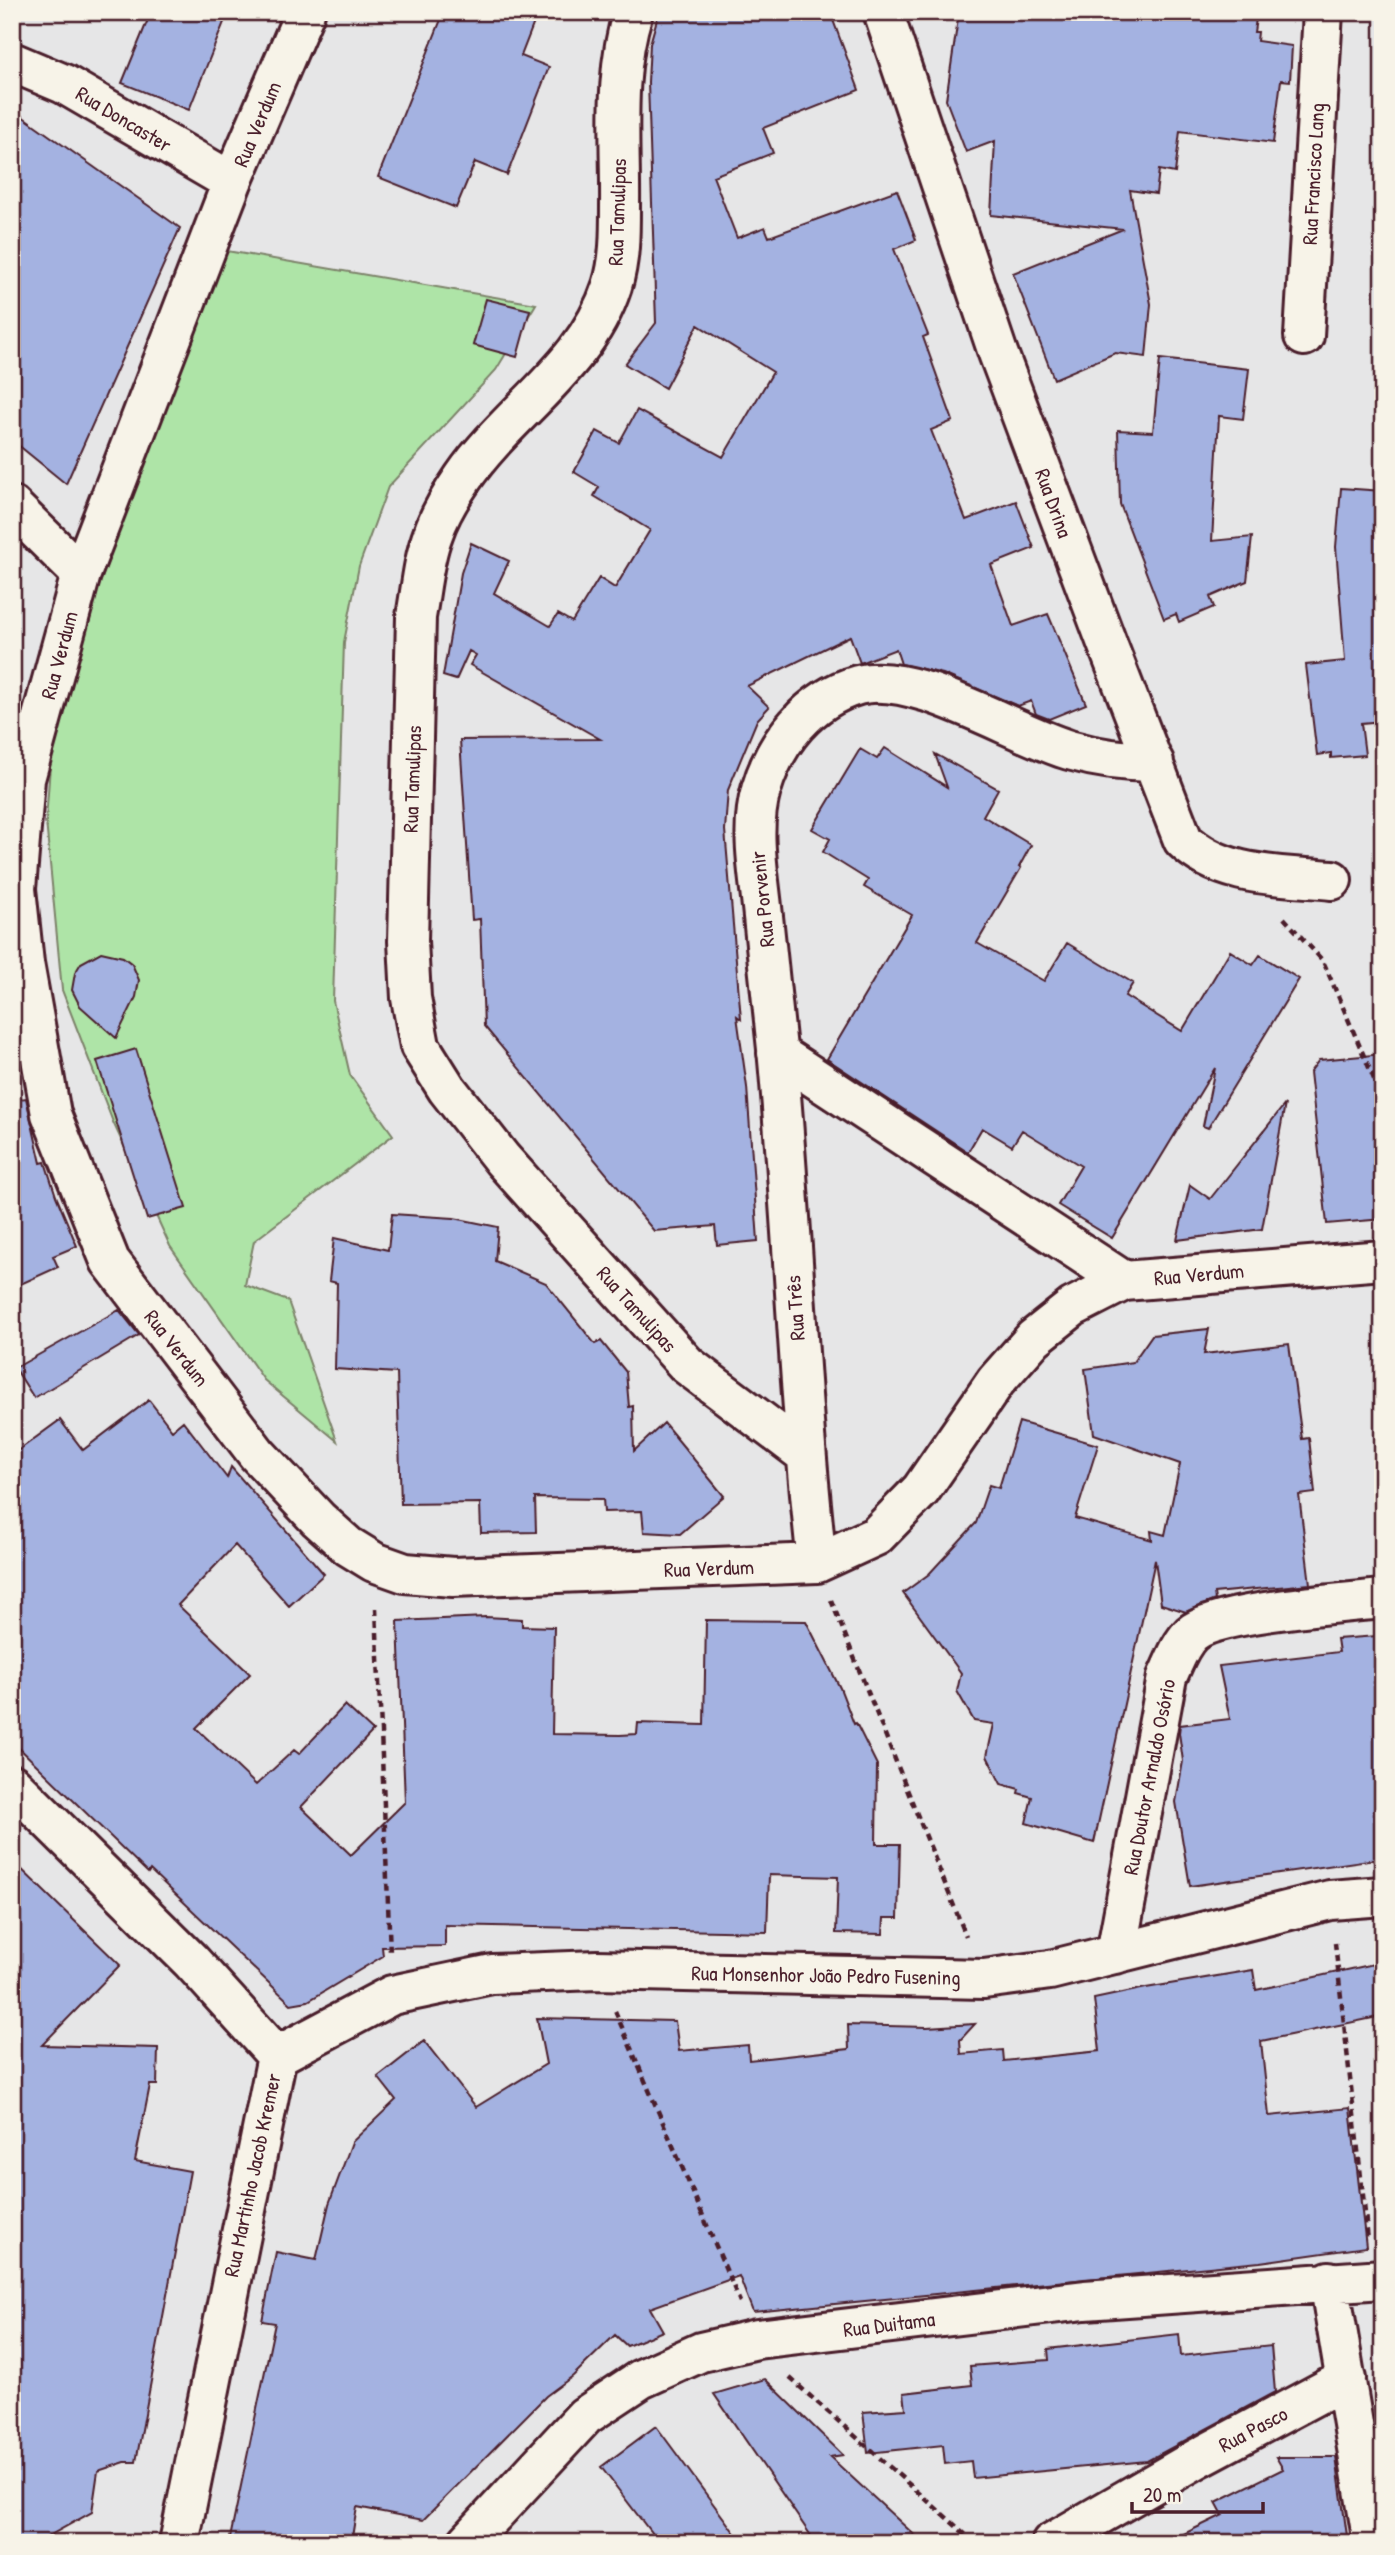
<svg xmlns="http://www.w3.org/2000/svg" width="1395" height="2555" viewBox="0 0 1395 2555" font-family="'Patrick Hand',sans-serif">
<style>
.green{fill:#aee4a7;stroke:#7c8269;stroke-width:2}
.building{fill:#a4b2e1;stroke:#4a1f2b;stroke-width:2}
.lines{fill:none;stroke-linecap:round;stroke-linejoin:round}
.minor-casing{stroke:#4a1f2b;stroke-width:44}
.path{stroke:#4a1f2b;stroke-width:4.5;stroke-dasharray:7 5;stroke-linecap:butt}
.minor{stroke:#f7f3e8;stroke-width:38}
.labels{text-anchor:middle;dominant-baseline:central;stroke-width:7;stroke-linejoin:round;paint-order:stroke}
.street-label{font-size:21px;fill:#4a1f2b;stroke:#f7f3e8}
</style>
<rect width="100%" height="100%" fill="#e6e6e7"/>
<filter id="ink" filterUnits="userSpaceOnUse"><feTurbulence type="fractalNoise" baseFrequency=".0143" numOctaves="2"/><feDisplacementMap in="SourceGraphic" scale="14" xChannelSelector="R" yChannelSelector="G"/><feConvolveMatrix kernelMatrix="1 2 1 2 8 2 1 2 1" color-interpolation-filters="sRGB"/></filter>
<g filter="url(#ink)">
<path class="green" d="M221,250L536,304L496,370L388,487L359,566L344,642L333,1001L350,1075L393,1135L254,1241L245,1285L288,1301L337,1441L264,1380L170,1246L113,1122L62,990L46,821L54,710Z"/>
<path class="building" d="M151,12H228L189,110L122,83Z
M444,12H538L521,56L549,67L507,175L475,162L456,208L378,177Z
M659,12H830L859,90L763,128L773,153L713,176L737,238L765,227L769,237L897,190L916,240L894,249L928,335L923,337L953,421L931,430L966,520L1016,501L1034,548L991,565L1013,626L1048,614L1086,704L1049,719L1036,714L1031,701L1018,706L943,674L901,664L896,649L860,663L850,636L747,686L769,707L757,720L728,790L725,830L741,1019L737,1016L747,1087L758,1241L717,1245L715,1226L654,1231L484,1026L480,919L472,920L460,740L600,739L470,665L476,655L469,651L456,680L443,676L461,573L471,543L509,561L494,593L550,626L558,614L572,622L599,578L615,588L650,530L594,496L599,487L574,472L597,431L619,443L637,410L723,457L773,372L698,325L665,388L625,364L656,323L648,82L650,44Z
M959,12H1257L1254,32H1258L1257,41L1292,46L1290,81L1281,80L1273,143L1180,131L1175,173L1159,170L1156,194L1130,190L1151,304L1146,357L1115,353L1054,379L1013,273L1123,229L991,215L995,141L966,152L946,100Z
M12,109L180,228L66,484L12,440Z
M486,299L530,310L517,357L473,345Z
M1160,359L1249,369L1243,419L1219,416L1212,541L1252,537L1247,581L1210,597L1214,607L1179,622L1176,614L1164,619L1120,504L1118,430L1153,432Z
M1341,488L1383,491V668H1378L1383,721L1361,723L1365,755L1331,758V753L1317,755L1306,665L1345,661L1336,547Z
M885,748L947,787L935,754L998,789L983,816L1031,845L1019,867L1021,868L977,943L1044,981L1067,943L1133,983L1125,996L1182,1031L1230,951L1253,965L1260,955L1299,979L1208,1128L1203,1126L1215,1068L1112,1238L1058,1205L1081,1166L1022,1130L1012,1146L982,1128L968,1152L827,1059L912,915L864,887L868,880L823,852L830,839L812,829L860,749L877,759Z
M101,952L123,957L132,964L139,980L136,997L116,1038L80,1006L72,990L75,973L81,963Z
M136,1049L186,1208L147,1219L97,1061Z
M1383,1054V1219L1327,1224L1310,1072L1319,1060Z
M26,1098L41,1163L45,1162L56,1196L77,1246L53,1256L58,1267L12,1288V1100Z
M1285,1104L1262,1229L1177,1240L1190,1185L1210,1199Z
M392,1214L454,1218L498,1227L495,1261L546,1283L595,1344L601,1341L626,1372L629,1407L633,1406L634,1451L664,1423L724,1496L680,1534L644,1532L642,1511L604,1512L603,1499L535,1498L536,1532L481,1533L480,1503L401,1504L397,1373L335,1369L337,1283L329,1281L334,1238L388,1250Z
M119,1310L139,1335L34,1398L15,1368Z
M1209,1329L1204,1354L1289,1344L1302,1439L1309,1438L1315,1493L1299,1495L1310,1584L1214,1593L1215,1600L1186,1612L1161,1604L1155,1560L1094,1843L1026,1823L1032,1797L1018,1793L1019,1789L1001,1784L987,1756L994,1724L974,1721L957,1691L961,1673L903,1593L929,1574L976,1523L989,1485L999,1488L1019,1422L1098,1445L1075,1518L1152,1540L1151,1531L1165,1535L1180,1464L1094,1434L1085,1369L1133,1362L1152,1335Z
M149,1400L172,1430L183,1421L227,1478L231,1467L324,1574L289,1606L235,1545L178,1605L250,1674L196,1728L256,1785L294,1750L299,1754L345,1705L373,1731L301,1807L351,1855L405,1802L398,1621L486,1617L522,1619V1626L554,1627L552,1734L620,1735L637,1734L638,1723L704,1725L706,1620L806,1621L840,1688L854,1724L856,1723L877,1765L876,1844H900L898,1918H884L883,1934L836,1933L838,1877L769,1875L767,1932L445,1925V1946L382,1947L383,1956L308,2001L291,2004L150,1870L148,1873L12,1741V1455L60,1420L83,1450Z
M1377,1636L1383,1689V1703H1376L1383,1765V1858L1190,1886L1176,1802L1183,1761L1179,1733L1180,1725L1230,1719L1219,1666L1339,1652L1337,1639Z
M12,1860L120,1965L42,2045L158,2048L157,2085H150L135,2161L190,2171L136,2462H125L98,2471L92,2512L36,2543H12Z
M1383,1962V2016L1261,2041L1269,2116L1350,2108L1366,2247L1260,2262L753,2312L739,2276L650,2308L663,2331L627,2346L615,2335L573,2376L546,2396L423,2520L357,2507L351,2543H229L275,2323L262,2321L276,2252L316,2260L329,2204L352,2142L396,2100L378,2077L424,2041L476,2107L546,2064L537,2018L675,2021L679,2051L748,2045L749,2060L849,2049L848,2025L927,2027L975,2024L960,2040L961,2054L1003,2050L1004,2061L1100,2051L1094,1999L1146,1988L1253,1970L1256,1990Z
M1179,2334L1181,2356L1271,2346L1275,2392L1147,2461L973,2478L971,2461L945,2464L943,2445L868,2453L863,2412L906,2409L904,2393L972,2385L970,2366L1049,2360L1048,2349Z
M765,2379L843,2455L830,2457L923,2543H816L714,2394Z
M656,2426L742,2543H659L601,2467Z
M1276,2457H1336L1348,2543H1165L1223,2515L1216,2502L1283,2469Z"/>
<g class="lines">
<g class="minor-casing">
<path id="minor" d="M305,12L232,182L81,574L25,779L16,889L24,963L51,1114L110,1261L257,1454L318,1519L348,1546L374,1562L405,1573L453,1577L817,1563L876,1536L921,1490L996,1381L1034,1338L1073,1307L1124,1281L1383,1260
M633,12C613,76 621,141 620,207C620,233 620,261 612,286C586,367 509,411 463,478C452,494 439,516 433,534C423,560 421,590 416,617L408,941L411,998L420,1046L447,1089L502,1159L687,1365L805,1454
M883,12L998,353L1108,646L1183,840C1222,878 1281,875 1332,880
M12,62L64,84L232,182
M1304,336L1323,12
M12,506L81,574
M777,1053L1124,1281
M817,1563C798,1392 793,1220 777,1049C772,1002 767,954 762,907C758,869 750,828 761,790C775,742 809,699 858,685C915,670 1012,733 1069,750C1097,758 1124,762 1154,762
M12,1784L191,1961L277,2056
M1116,1954L1167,1677C1174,1663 1179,1646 1191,1634C1214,1612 1345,1603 1383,1599
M277,2056L392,1995L492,1974L597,1970L984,1979L1050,1970L1330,1900L1383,1896
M1329,2281L1373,2543
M179,2543L277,2056
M467,2543L585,2416L641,2379L701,2352L757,2339L1085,2300L1383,2279
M1051,2543L1198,2458L1346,2379"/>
</g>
<path class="path" d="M1284,918L1323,961L1383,1100
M831,1600L966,1936
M376,1608L390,1953
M1335,1943L1368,2240
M615,2011L740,2302
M790,2378L975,2543"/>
<use href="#minor" class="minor"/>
</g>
</g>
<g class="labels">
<g class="street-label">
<text transform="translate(124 119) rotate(31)">Rua Doncaster</text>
<text transform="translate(257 124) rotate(-67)">Rua Verdum</text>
<text transform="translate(1313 174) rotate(-87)">Rua Francisco Lang</text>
<text transform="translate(617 212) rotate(-88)">Rua Tamulipas</text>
<text transform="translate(1054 503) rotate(70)">Rua Drina</text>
<text transform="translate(59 655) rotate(-75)">Rua Verdum</text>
<text transform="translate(412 779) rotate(-88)">Rua Tamulipas</text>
<text transform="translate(762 899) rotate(-96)">Rua Porvenir</text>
<text transform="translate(1199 1274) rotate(-5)">Rua Verdum</text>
<text transform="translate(795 1308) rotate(-94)">Rua Três</text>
<text transform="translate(637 1309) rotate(48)">Rua Tamulipas</text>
<text transform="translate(177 1348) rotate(52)">Rua Verdum</text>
<text transform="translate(709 1568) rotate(-2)">Rua Verdum</text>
<text transform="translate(1149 1777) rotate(-79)">Rua Doutor Arnaldo Osório</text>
<text transform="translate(826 1975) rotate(1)">Rua Monsenhor João Pedro Fusening</text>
<text transform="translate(252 2175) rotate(-78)">Rua Martinho Jacob Kremer</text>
<text transform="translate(889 2324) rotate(-7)">Rua Duitama</text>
<text transform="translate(1253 2429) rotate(-28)">Rua Pasco</text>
</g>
</g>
<rect width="1395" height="2555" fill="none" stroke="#f7f3e8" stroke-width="42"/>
<rect x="21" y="21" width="1353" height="2513" fill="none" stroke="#4a1f2b" stroke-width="2.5" filter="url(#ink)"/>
<path d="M1132 2502v10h131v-10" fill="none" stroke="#4a1f2b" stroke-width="3.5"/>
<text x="1143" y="2502" font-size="21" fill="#4a1f2b" stroke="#f7f3e8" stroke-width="5" paint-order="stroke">20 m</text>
</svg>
